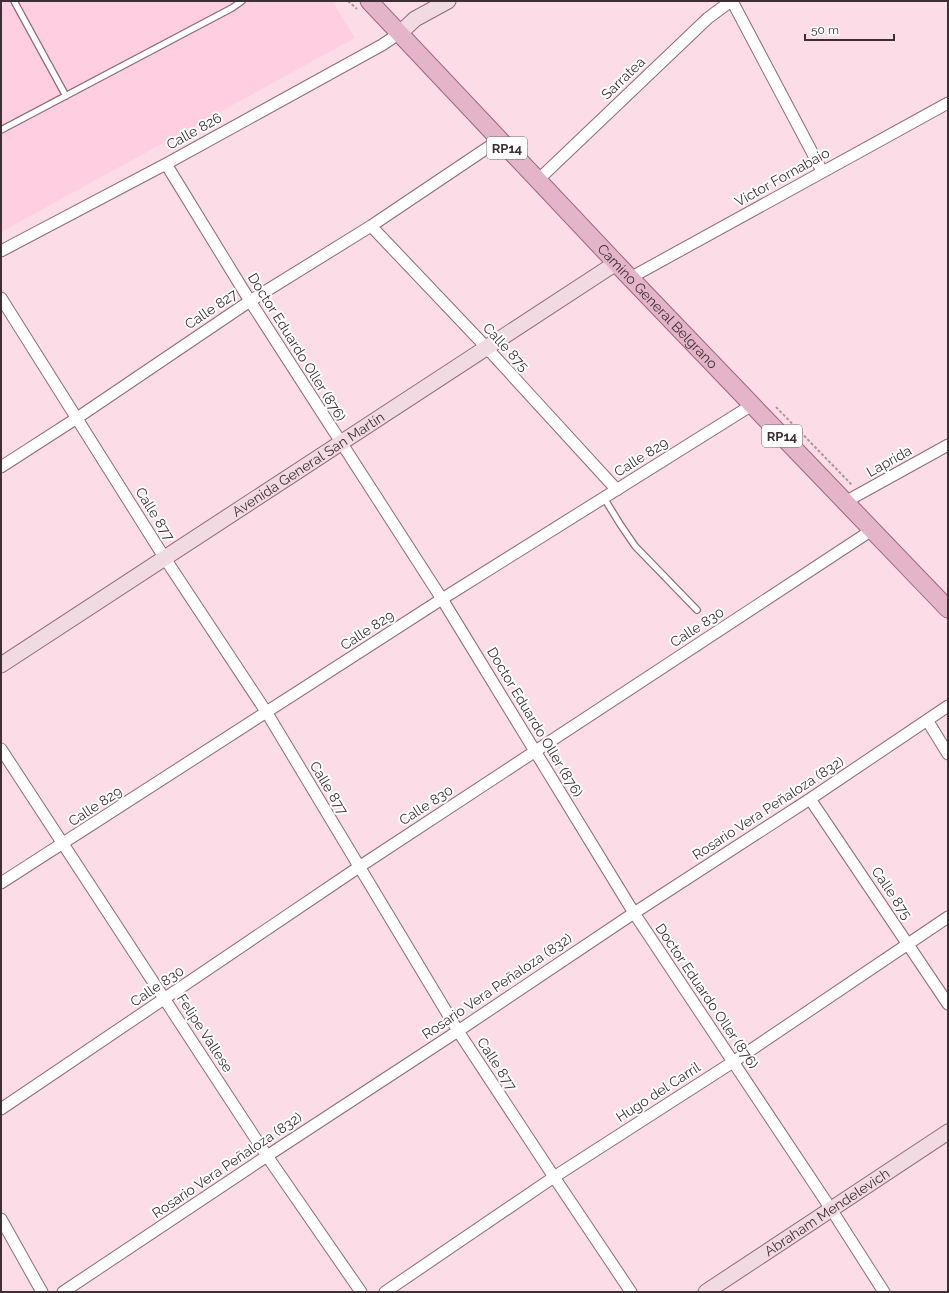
<svg xmlns="http://www.w3.org/2000/svg" width="949" height="1293" viewBox="0 0 949 1293" font-family="Raleway,sans-serif">
<style>
.built{fill:#ffcfe1}
.lines{fill:none;stroke-linecap:round;stroke-linejoin:round}
.lane-casing{stroke:#8e6c79;stroke-width:8}
.street-casing{stroke:#8e6c79;stroke-width:13}
.secondary-casing{stroke:#8e6c79;stroke-width:17}
.primary-casing{stroke:#9e667c;stroke-width:19}
.path{stroke:#af969e;stroke-width:2;stroke-dasharray:3 2;stroke-linecap:butt}
.lane{stroke:#fff;stroke-width:5.5}
.street{stroke:#fff;stroke-width:11}
.secondary{stroke:#f2dae3;stroke-width:15}
.primary{stroke:#e4b5c8;stroke-width:17}
.labels{text-anchor:middle;dominant-baseline:central;stroke-width:4;stroke-linejoin:round;paint-order:stroke}
.shield{fill:#fff;stroke:#786d71;stroke-width:1}
.shield-label{font-size:13px;font-weight:bold;fill:#3e2f34}
.street-label{font-size:14px;fill:#3e2f34;stroke:#fff}
</style>
<rect width="100%" height="100%" fill="#fcdce7"/>
<path class="built" d="M1,1H332L355,38L1,232Z"/>
<g class="lines">
<g class="lane-casing">
<path id="lane" d="M14,1L66,96
M1,130L232,8L242,1
M604,498L620,524L635,546L697,610"/>
</g>
<g class="street-casing">
<path id="street" d="M732,1L822,171
M166,164L250,301L442,599L634,913L831,1209L884,1292
M538,180L708,18L731,1
M371,226L486,347L617,490
M1,251L166,164L382,45L400,33
M630,278L948,103
M1,298L164,557L267,713L458,1031L554,1177L631,1292
M1,467L77,418L250,301L371,226L499,140
M845,502L948,445
M927,720L948,754
M1,749L267,1156L361,1292
M810,799L948,1004
M1,883L442,599L752,405
M1,1109L359,867L872,530
M1,1219L42,1292
M63,1292L267,1156L458,1031L634,913L810,799L948,706
M385,1292L554,1177L733,1062L948,917"/>
</g>
<g class="secondary-casing">
<g id="secondary">
<path d="M400,33L415,19L448,1"/>
<path id="s1" d="M1,665L616,263"/>
<path id="s2" d="M706,1292L948,1132"/>
</g>
</g>
<g class="primary-casing">
<g id="primary">
<path id="s3" d="M369,1L616,263L948,609"/>
</g>
</g>
<path class="path" d="M348,1L357,9
M776,407L852,485"/>
<use href="#lane" class="lane"/>
<use href="#street" class="street"/>
<use href="#secondary" class="secondary"/>
<use href="#primary" class="primary"/>
</g>
<g class="labels">
<g class="shield">
<rect x="487" y="137" width="40" height="22" rx="3"/>
<rect x="762" y="425" width="40" height="22" rx="3"/>
</g>
<g class="shield-label">
<text x="507" y="148">RP14</text>
<text x="782" y="436">RP14</text>
</g>
<g class="street-label">
<text transform="translate(623 78) rotate(-44)">Sarratea</text>
<text transform="translate(194 131) rotate(-29)">Calle 826</text>
<text transform="translate(782 177) rotate(-29)">Víctor Fornabaio</text>
<text stroke="none"><textPath href="#s3" startOffset="420">Camino General Belgrano</textPath></text>
<text transform="translate(211 309) rotate(-34)">Calle 827</text>
<text transform="translate(297 347) rotate(58)">Doctor Eduardo Oller (876)</text>
<text transform="translate(506 347) rotate(47)">Calle 875</text>
<text transform="translate(641 457) rotate(-32)">Calle 829</text>
<text transform="translate(889 461) rotate(-29)">Laprida</text>
<text stroke="none"><textPath href="#s1" startOffset="367">Avenida General San Martín</textPath></text>
<text transform="translate(155 514) rotate(58)">Calle 877</text>
<text transform="translate(697 627) rotate(-33)">Calle 830</text>
<text transform="translate(367 630) rotate(-33)">Calle 829</text>
<text transform="translate(535 722) rotate(59)">Doctor Eduardo Oller (876)</text>
<text transform="translate(329 788) rotate(59)">Calle 877</text>
<text transform="translate(426 805) rotate(-33)">Calle 830</text>
<text transform="translate(95 806) rotate(-33)">Calle 829</text>
<text transform="translate(768 808) rotate(-33)">Rosario Vera Peñaloza (832)</text>
<text transform="translate(892 893) rotate(56)">Calle 875</text>
<text transform="translate(157 986) rotate(-34)">Calle 830</text>
<text transform="translate(497 986) rotate(-34)">Rosario Vera Peñaloza (832)</text>
<text transform="translate(707 996) rotate(56)">Doctor Eduardo Oller (876)</text>
<text transform="translate(205 1033) rotate(57)">Felipe Vallese</text>
<text transform="translate(497 1064) rotate(57)">Calle 877</text>
<text transform="translate(658 1092) rotate(-33)">Hugo del Carril</text>
<text transform="translate(227 1165) rotate(-34)">Rosario Vera Peñaloza (832)</text>
<text stroke="none"><textPath href="#s2" startOffset="145">Abraham Mendelevich</textPath></text>
</g>
</g>
<rect width="949" height="1293" fill="none" stroke="#3e2f34" stroke-width="4"/>
<path d="M805 34v6h89v-6" fill="none" stroke="#3e2f34" stroke-width="2"/>
<text x="811" y="34" font-size="12" fill="#3e2f34" stroke="#ffffff" stroke-width="3" paint-order="stroke">50 m</text>
</svg>
